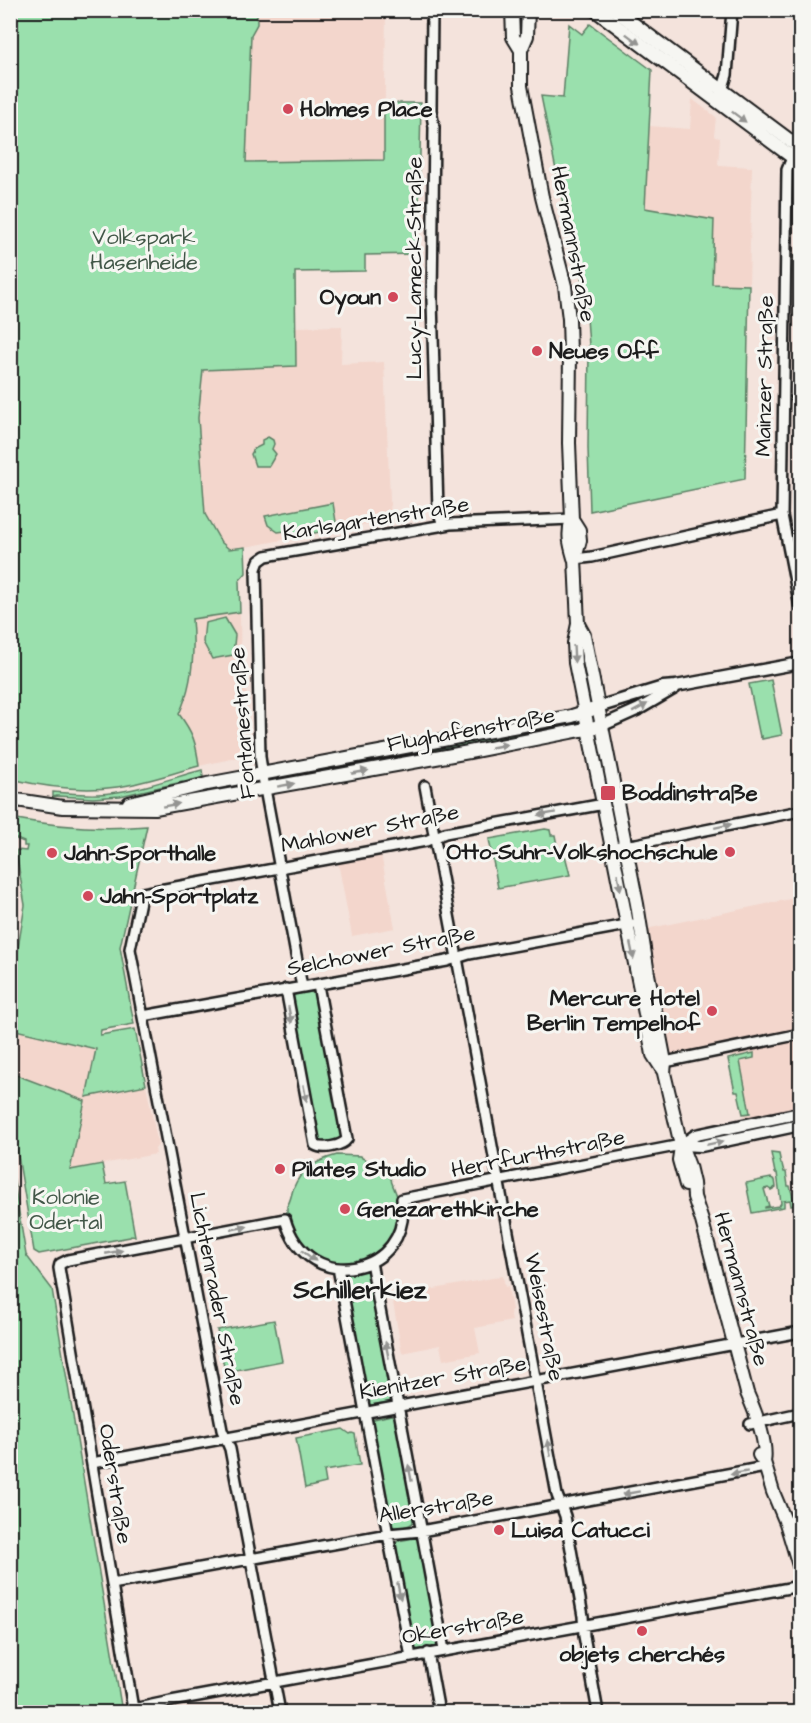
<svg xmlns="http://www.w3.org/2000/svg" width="811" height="1723" viewBox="0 0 811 1723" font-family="'Architects Daughter',sans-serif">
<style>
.built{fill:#f3d6cc}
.green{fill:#9ae0ad;stroke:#5b7e64;stroke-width:1.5}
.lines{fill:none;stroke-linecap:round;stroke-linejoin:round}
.minor-casing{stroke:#1c1c1c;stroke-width:14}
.tertiary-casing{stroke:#1c1c1c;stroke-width:15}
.secondary-casing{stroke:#1c1c1c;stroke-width:16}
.minor{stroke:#f6f6f2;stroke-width:9}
.tertiary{stroke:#f6f6f2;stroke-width:10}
.secondary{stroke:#f6f6f2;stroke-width:12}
.oneway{fill:#949492}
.poi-dot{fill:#d1495b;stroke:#f6f6f2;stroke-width:2}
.labels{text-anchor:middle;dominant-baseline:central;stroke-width:6;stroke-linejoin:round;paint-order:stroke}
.poi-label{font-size:22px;font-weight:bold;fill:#1c1c1c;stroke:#f6f6f2;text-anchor:start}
.park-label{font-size:22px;fill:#425748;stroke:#f6f6f2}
.street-label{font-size:22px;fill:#1c1c1c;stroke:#f6f6f2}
.quarter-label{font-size:26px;font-weight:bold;fill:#1c1c1c;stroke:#f6f6f2}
</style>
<rect width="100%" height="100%" fill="#f4e3dc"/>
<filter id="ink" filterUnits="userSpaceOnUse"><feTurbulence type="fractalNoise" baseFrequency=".0167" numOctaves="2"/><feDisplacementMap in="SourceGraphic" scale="12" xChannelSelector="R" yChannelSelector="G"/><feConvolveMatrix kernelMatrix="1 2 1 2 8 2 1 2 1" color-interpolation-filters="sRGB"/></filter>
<g filter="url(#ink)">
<path class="built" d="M257,11H386L384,160L246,162L251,35L257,24Z
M692,99L716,117L714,135L715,137L720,138L718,165L752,167L749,285L712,284L645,208L649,126L690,129Z
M342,326L341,364L384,362L391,521L337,528L293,538L230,550L221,542L205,515L198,418L203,370L296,366V327Z
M798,335H800V489L796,491Z
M240,612L241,685L247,693L248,750L240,757L199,766L196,747L179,714L188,690L192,672V619Z
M381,854L395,928L352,936L338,862Z
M800,897V1028L755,1037L753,1041L748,1039L737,1041L734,1045L730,1043L693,1050L690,1054L670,1057L651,973L654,969L646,929Z
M10,1029L97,1049L86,1097L146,1085L158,1145L155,1149L156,1154L69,1170L85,1101L11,1073Z
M800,1039V1107L744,1118L731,1053Z
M503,1276L505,1287L508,1286L512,1310L510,1311L512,1321L475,1328L480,1353L443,1360L440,1345L402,1353L392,1297Z"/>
<path class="green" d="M11,10L257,11V24L251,35L246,162L384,160V103H421L418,254L365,255V271L295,272L296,366L203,370L198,418L205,514L221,542L229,549L245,547L246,573L239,581L240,612L192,619C195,652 193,684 179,714C193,733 196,742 199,766C172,773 145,783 117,787C82,792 45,787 11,779Z
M569,24L582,34L590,24L652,70L645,208L714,220L712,284L749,285L745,479L590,511L588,448L589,346L585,289L561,195L541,96L563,98Z
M268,437L273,440L274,444L272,449L276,454L269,466H255L251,454L254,449L262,445V440Z
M333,503L337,528L293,538L285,531L278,532L268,525L265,516Z
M225,618L235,635L233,655L212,659L203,642L205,623Z
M771,680L782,735L762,739V736L760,737L749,684Z
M570,720L571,726L314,774L311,773L310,770Z
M202,770L203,777L186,784L182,782L120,796L93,798L57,796L53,797V792C72,793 91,796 110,793C141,790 171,778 202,770Z
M11,818C57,827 100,830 147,826L120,947L134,1024L101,1030L100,1035L135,1029L146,1085L86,1097L96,1049L11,1029V991L25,905L16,852L17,850L26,851L27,846H24V842L14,838Z
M545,829L550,830L551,835H555L559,856L565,855L570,875L498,888L489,839Z
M311,992L317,995L344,1136L342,1140L320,1144L318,1143L291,998L294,995Z
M754,1053V1058L740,1061L750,1113L743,1114L738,1092H735L728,1059Z
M11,1073L85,1101L70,1170L102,1164L106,1184L125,1181L135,1236L132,1235L130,1237L39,1254L34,1251L11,1114Z
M771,1153L779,1154L781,1164H782L784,1172H786L788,1186H790L794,1201L800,1200V1204L791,1206L790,1200L784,1201V1207L752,1213L746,1183L771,1178L775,1180L776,1187L771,1190L768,1188L764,1189L769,1206L765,1207V1208L779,1206L781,1203L777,1173H775Z
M337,1155L361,1156L362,1158C370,1161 388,1172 391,1179C392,1180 391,1182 392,1183C394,1189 397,1194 398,1200C401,1217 394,1239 382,1252C377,1256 368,1259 361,1261C328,1272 297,1250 290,1217L287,1215V1206C291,1201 291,1194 294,1187C301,1169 318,1160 337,1155Z
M11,1164L26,1255L52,1289L122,1712H11Z
M369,1270L393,1397L389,1402L371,1405L368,1404L343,1274Z
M274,1320L282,1361L225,1372L217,1330Z
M391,1415L397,1419L416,1518C413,1527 398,1529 390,1526L371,1423L374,1419Z
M343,1429L350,1434L352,1433L355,1434L360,1465L324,1471L326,1483L305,1488L296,1438Z
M414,1538L419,1539L438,1644L435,1647L418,1650L412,1647L393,1546L398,1541Z"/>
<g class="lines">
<g class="minor-casing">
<path id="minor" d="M432,10L431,110L434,127L432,300L438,510L443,525
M721,94L727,75L732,10
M794,153L787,170L782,515L800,607
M575,559L592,557L782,515
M425,786L557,1495L565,1516L583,1616L584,1636L598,1712
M612,847L636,844L800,811
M302,987L265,789L260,757L256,569L259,561L266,556L450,524L572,519
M286,989L315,1145C323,1150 342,1146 347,1139L318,985
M143,1016L447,961L469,954L632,924
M665,1062L800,1034
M371,1262L444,1650
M338,1268L411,1657
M750,1424L800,1413
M92,1463L800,1332
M786,1523L800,1519
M112,1584L388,1534L421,1531L765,1467
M428,1653L439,1712
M133,1709L171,1701L800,1586
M132,1712L133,1709L59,1268L60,1264L68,1260L285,1219C307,1298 413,1275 402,1199L681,1145
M280,1712L230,1449L222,1430L130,949L141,896L143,893L426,841L445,833L604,804"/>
</g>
<g class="tertiary-casing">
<path id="tertiary" d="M598,707L663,687L676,686L800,663
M601,726L639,709L675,688
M681,1145L696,1135L800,1113
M681,1145L701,1146L800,1125"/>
</g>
<g class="secondary-casing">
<path id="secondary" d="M512,10L513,37L521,50
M528,10L527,36L521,50V86L542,197L565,286L569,319L570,353L569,443L572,519C567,534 570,544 574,558
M595,10L800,163
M615,10L800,148
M572,519L579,530L580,540L575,559L578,624L574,643L575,663L652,1049L653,1055L664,1072
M578,624L584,635L637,904L648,974L665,1062L664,1073L681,1145L689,1166L693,1183L694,1197L702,1221L747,1393C755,1411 768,1442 764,1462
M10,799L63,807L155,808L469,752L601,726
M129,803L207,784L572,716L591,710
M681,1147L679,1160L686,1185
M759,1455L764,1462L773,1492L786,1523L800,1569"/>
</g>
<use href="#minor" class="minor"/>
<use href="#tertiary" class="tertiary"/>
<use href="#secondary" class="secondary"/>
</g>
<defs><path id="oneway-solid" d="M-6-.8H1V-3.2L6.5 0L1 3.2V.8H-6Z" transform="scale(1.5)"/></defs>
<g class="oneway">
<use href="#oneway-solid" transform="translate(633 39) rotate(37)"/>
<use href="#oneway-solid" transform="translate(739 117) rotate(37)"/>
<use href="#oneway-solid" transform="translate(574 654) rotate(87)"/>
<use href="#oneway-solid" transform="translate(640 708) rotate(-29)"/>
<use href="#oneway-solid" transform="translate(499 746) rotate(-11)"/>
<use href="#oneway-solid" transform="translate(360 772) rotate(-11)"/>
<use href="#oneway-solid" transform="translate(286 785) rotate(-10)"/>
<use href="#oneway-solid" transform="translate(171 805) rotate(-10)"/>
<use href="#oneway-solid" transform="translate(547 814) rotate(170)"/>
<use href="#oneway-solid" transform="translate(723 826) rotate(-12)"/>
<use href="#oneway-solid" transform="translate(619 882) rotate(80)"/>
<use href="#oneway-solid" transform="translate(632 951) rotate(78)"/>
<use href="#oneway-solid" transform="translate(290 1015) rotate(79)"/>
<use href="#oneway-solid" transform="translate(305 1093) rotate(79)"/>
<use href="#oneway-solid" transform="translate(715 1143) rotate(-12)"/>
<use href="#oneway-solid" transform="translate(239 1228) rotate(-11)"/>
<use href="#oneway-solid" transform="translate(114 1252) rotate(-11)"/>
<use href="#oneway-solid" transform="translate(309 1256) rotate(37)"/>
<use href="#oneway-solid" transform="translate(387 1350) rotate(-101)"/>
<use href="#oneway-solid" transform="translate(549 1448) rotate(-101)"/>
<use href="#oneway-solid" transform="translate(410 1473) rotate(-101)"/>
<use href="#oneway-solid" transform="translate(739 1473) rotate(170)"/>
<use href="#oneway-solid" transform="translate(631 1493) rotate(170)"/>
<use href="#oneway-solid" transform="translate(399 1591) rotate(79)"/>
</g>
</g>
<g class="poi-dot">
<circle cx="288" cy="109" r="6"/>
<circle cx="393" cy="297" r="6"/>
<circle cx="537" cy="351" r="6"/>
<rect x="600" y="785" width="16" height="16" rx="3"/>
<circle cx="730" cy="852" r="6"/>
<circle cx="52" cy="853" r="6"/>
<circle cx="88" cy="896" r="6"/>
<circle cx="712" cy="1011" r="6"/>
<circle cx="280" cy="1169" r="6"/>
<circle cx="345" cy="1209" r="6"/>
<circle cx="499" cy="1530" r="6"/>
<circle cx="642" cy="1631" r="6"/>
</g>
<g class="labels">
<g class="poi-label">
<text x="300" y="109">Holmes Place</text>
<text x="381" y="297" text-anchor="end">Oyoun</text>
<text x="549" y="351">Neues Off</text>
<text x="622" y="793">Boddinstraße</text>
<text x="718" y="852" text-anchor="end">Otto-Suhr-Volkshochschule</text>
<text x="64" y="853">Jahn-Sporthalle</text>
<text x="100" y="896">Jahn-Sportplatz</text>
<text x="700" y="998" text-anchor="end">Mercure Hotel<tspan x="700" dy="25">Berlin Tempelhof</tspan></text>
<text x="292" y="1169">Pilates Studio</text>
<text x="357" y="1209">Genezarethkirche</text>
<text x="511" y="1530">Luisa Catucci</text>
<text x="642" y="1654" text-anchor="middle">objets cherchés</text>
</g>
<g class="park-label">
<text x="144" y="237">Volkspark<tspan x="144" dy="25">Hasenheide</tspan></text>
<text x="66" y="1197">Kolonie<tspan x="66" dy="25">Odertal</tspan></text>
</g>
<g class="street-label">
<text transform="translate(573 244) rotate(79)">Hermannstraße</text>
<text transform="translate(414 268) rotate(-90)">Lucy-Lameck-Straße</text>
<text transform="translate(765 376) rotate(-89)">Mainzer Straße</text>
<text transform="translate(376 519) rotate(-9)">Karlsgartenstraße</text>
<text transform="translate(243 723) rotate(-94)">Fontanestraße</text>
<text transform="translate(471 730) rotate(-10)">Flughafenstraße</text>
<text transform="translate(370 829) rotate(-11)">Mahlower Straße</text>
<text transform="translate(381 951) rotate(-11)">Selchower Straße</text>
<text transform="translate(538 1154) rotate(-11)">Herrfurthstraße</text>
<text transform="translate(741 1289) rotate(75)">Hermannstraße</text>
<text transform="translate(217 1299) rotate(79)">Lichtenrader Straße</text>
<text transform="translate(544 1317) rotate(79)">Weisestraße</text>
<text transform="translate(443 1378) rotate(-10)">Kienitzer Straße</text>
<text transform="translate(115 1484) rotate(81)">Oderstraße</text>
<text transform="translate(436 1507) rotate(-9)">Allerstraße</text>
<text transform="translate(463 1627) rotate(-10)">Okerstraße</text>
</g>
<g class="quarter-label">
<text x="360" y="1290">Schillerkiez</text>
</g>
</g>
<rect width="811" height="1723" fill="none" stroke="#f6f6f2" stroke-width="36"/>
<rect x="18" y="18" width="775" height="1687" fill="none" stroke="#1c1c1c" stroke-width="2" filter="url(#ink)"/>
</svg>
